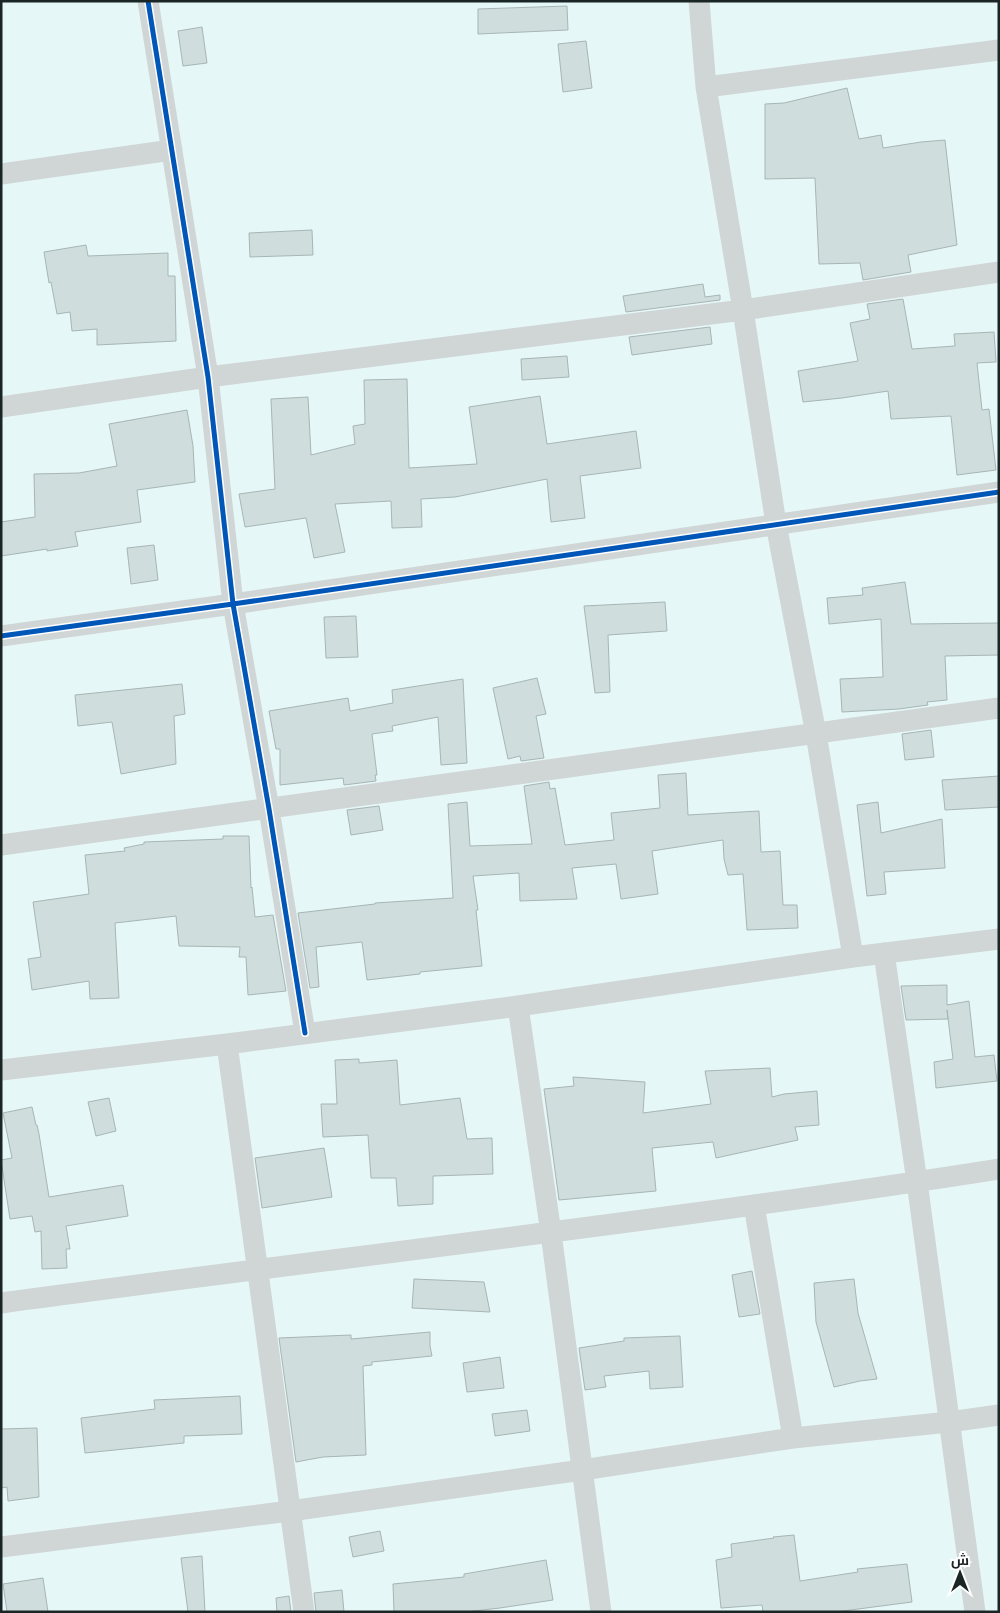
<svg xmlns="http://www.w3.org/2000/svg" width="1000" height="1613" viewBox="0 0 1000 1613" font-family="Bitter,Cairo,serif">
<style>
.building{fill:#cfdedd;stroke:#a7b5b5}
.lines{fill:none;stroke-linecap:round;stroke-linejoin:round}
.street{stroke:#d0d5d5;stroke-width:21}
.cycleway-casing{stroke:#fff;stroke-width:8}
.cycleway{stroke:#0057b8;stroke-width:5}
</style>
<rect width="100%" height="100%" fill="#e6f7f7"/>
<path class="building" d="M567,6L568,30L478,34V9Z
M202,27L207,63L183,66L178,31Z
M586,41L592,88L563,92L558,44Z
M847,88L859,139L881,135L883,148L921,142L945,140L957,245L908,255L911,272L863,280L860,263L819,264L815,178L765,179V104L784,103Z
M312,230L313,255L250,257L249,233Z
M86,245L88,256L168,253V276H175L176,341L97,345V329L72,331L70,312L57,314L51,282L49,283L44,252Z
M703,284L705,297L720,295V300L626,312L623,296Z
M903,299L912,349L955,346L954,334L994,332L996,362L977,363L982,410L989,409L996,470L957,475L951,416L891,419L888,391L842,398L803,402L798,371L858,361L850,323L870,319L867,304Z
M710,327L712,344L632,355L629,337Z
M567,356L569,377L522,380L521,359Z
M407,379L409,468L477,464L469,407L540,396L547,444L636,431L641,468L580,476L585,518L551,522L547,479L455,497L421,499L422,527L392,528L391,501L335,504L345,552L314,558L306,518L245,527L239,494L275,489L271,399L308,397L311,455L355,444L353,426L365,424L364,380Z
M187,410L193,446L195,482L137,490L141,522L75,532L78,546L47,551V549L1,556V522L35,517L34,474L79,473L117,466L109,424Z
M154,545L158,580L131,584L127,548Z
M905,582L911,624L999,623V655L945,656L947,700L927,702L928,705L899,709L842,712L840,679L883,677L881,619L829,624L827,598L863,595L862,588Z
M665,602L667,631L608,635L610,692L595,693L584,606Z
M356,616L358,657L326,658L324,617Z
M537,678L546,714L536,716L544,758L521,761L520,756L508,759L493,688Z
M463,679L467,763L441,765L438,717L392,726L393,731L372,734L377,775H375L376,781L344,785L343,778L280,785V749H276L269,711L348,698L350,711L393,703L392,690Z
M182,684L185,714L174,716L176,764L121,774L112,722L78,726L75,695Z
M931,730L934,757L905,760L902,734Z
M686,773L688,815L759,811L761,852L780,851L783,905H797L798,928L747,930L743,874L728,875L724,859L723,840L652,851L658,894L621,899L616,864L572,868L577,899L520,901L519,873L473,876L478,910H476L482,966L420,972V974L367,980L362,942L316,947L319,987L310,988L298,913L375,904V903L453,898L448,804L467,802L470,846L532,844L524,786L549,782L550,789L555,788L565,845L614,840L611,813L660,808L658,775Z
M999,776V807L945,810L942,780Z
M878,802L881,833L942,819L945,868L884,872L886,894L867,896L857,805Z
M379,806L383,830L351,835L347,810Z
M223,836H249L251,888L252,887L255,917L273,915L286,991L248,995L246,957H239L240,947L179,946L176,916L115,923L119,998L90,999L89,981L32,990L28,959L41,957L33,902L89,894L85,855L125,851L124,848L144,844V842L223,839Z
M947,985V1005L969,1001L975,1057L994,1055L997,1081L936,1088L934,1062L953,1059L947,1010L948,1019L906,1020L901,986Z
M359,1059V1063L397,1060L400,1105L460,1098L467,1139L492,1138L493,1174L433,1176V1204L398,1206L396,1178H371L368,1135L323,1137L321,1104H337L335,1060Z
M770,1068L772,1097L784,1094L817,1091L819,1125L795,1127L798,1140L716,1158L713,1142L652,1148L656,1191L559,1200L544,1089L574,1086L573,1077L645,1082L643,1113L711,1104L705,1071Z
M109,1098L116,1131L96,1136L88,1102Z
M32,1107L36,1125H37L39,1134L49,1197L123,1185L128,1216L66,1226L70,1249H66L67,1268L42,1269L41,1231L35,1232L32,1216L10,1219L1,1160L12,1158L3,1113Z
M324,1148L332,1197L262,1208L255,1158Z
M752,1271L760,1314L739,1317L732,1275Z
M414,1279L484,1282L490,1312L412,1308Z
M854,1279L858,1313L877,1379L860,1381L834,1387L816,1322L814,1283Z
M430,1332V1346L432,1356L372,1362V1365L363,1366L366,1455L323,1457L296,1462L279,1338L351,1335V1339Z
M680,1336L683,1387L650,1389L649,1371L604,1376L606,1387L585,1390L579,1348L624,1341V1338Z
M500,1357L504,1388L467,1392L463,1363Z
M240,1396L242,1434L184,1436V1443L85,1453L81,1418L155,1409L154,1400Z
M527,1410L530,1431L495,1436L492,1414Z
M37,1428L39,1497L8,1501L7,1487L1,1488V1429Z
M380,1531L384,1551L353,1557L349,1537Z
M794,1535L800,1581L858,1572L857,1569L907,1564L912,1602L835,1612H763L762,1605L721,1608L716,1560L732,1557L731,1544L774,1538L773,1537Z
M202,1556L205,1612H188L181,1558Z
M546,1560L553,1600L500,1608L465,1612H394L393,1584L464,1577V1574Z
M43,1578L48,1612H7L3,1584Z
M342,1590L344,1612H316L314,1593Z
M289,1596L291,1612H277L276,1598Z"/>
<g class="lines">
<path class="street" d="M148,1L208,377L233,604L269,809L305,1033
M699,1L706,87L743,310L776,524L816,734L853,957
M706,87L999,50
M1,174L172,150
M1,407L208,377L743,310L999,272
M1,636L233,604L999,492
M1,845L999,708
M884,953L917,1182L975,1612
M518,1006L551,1233L601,1612
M227,1044L304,1612
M1,1070L227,1044L518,1006L853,957L999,939
M754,1205L793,1438
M1,1303C334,1258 667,1221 999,1169
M1,1547L290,1511L582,1470L793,1438L949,1422L999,1415"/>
<g class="cycleway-casing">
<path id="cycleway" d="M148,1L208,377L233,604L269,809L305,1033
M1,636L233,604L999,492"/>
</g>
<use href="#cycleway" class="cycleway"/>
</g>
<rect width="1000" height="1613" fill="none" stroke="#1a2626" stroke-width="5"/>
<g transform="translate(960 1573)" stroke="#ffffff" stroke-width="4" paint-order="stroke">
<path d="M0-4L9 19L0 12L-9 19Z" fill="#1a2626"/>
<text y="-8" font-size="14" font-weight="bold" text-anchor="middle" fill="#1a2626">ش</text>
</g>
</svg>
